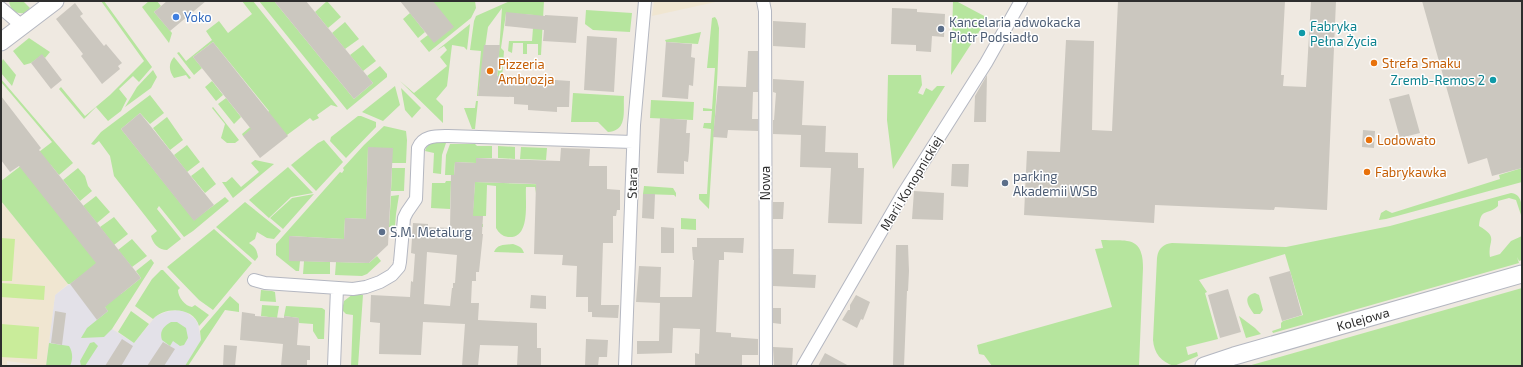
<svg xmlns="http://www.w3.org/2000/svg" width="1523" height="367" viewBox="0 0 1523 367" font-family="'Exo 2',sans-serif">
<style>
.industrial{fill:#e3e1e8}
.education{fill:#f0e6d1}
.green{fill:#b6e59e}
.pitch{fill:#c9ec9a}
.building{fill:#cbc7bf;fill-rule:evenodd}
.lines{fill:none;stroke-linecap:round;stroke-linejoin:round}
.street-casing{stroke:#b4b7c1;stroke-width:14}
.secondary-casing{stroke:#b4b7c1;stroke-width:19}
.street{stroke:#fff;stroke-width:12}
.secondary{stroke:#fff;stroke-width:17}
.shop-dot{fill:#3f7fe0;stroke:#fff;stroke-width:1.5}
.service-dot{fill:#5c6f8a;stroke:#fff;stroke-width:1.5}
.culture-dot{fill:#0f9aa8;stroke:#fff;stroke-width:1.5}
.food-dot{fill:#e8710a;stroke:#fff;stroke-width:1.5}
.labels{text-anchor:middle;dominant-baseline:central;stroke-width:3;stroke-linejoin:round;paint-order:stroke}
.shop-label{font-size:13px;fill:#366cbe;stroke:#fff;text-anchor:start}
.service-label{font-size:13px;fill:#4e5e75;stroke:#fff;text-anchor:start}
.culture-label{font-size:13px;fill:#0d838f;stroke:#fff;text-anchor:start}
.food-label{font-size:13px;fill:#c56008;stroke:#fff;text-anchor:start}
.street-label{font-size:13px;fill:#2e2e2e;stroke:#fff}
</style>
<rect width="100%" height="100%" fill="#efe9e1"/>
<path class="industrial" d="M81,275L108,311L112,329L134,343L156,316L166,312L177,310L186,312L195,319L198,324L201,340L187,366H46L55,295Z"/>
<path class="education" d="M654,1H720L652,16Z
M1,201L68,284L55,295L46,366L7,361V366H1Z"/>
<path class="green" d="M9,1H23L30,8L24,13C16,14 10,10 9,1Z
M101,1H104L152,67L139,82L133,76L119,89L127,99L121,111L108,121L96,107L84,119L59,89L61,87L85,116L110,95L144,61Z
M149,1H157L161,6L154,12L172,33L169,43L142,7Z
M242,1H253L338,107L331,105L317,115L319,118L313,121L310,118L287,135L243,136L242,134L269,111L213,42L193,57L202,68L194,75L177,53L179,52L186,61L212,40L206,31L219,21L228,33L252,14Z
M259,1H274L354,99L373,83L367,76L380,66L387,74V77L347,110Z
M327,1L341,17L328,28L315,12Z
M433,1H475L476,8L471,18L429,52L420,41L428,35Z
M510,1H544L541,55H538V44H527V54H523V43H513L512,53L508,51L509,41H532L534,15L506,13L501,48L504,51L501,93L496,96L502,8L488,27L478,96H477L481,51L470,50L474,21L476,16Z
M953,1H956L988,18L951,75Z
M586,10L632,13L630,32L593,30L585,24Z
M410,13L425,32L418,38L403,19Z
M715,17L717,20L719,28C718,89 712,149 709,209L699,199V194H707L711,129L703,128L704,123H711L712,111H703V108L712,109L715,68H707L712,18Z
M345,22L359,39L345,49L332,33Z
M470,24L467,50L464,47L452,45L447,86L436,99L443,106V123L400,81L414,93L447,66L440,57L447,50L444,46L436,51Z
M701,32L698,44L666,42L665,40Z
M29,38L50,52L45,58L42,55L31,63L24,65L13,51Z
M363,45L376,61L363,71L350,55Z
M174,57L191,78L189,79L186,75L174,78C169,71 168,64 174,57Z
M3,59L16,75L12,86L1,73V63Z
M153,70L157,77L151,88L125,107L137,87Z
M888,75H921L922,85L918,93L923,95L926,88L932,91L937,86H945L893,169L887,120Z
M1,79L73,163L59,175L50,164L121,294L141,278L136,271L151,259L154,263L112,329L104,337L81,338L87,328L108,311L81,276L70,284H68L1,201V181L52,142L1,82Z
M212,81L223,95L216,101L205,87Z
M395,86L400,105L383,121L362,112Z
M401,88L421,108L412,118L405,110Z
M573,93L624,96C623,111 628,131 608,132L598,122H571Z
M150,95L164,113L150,124L140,113L121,129L194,220L225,197L229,201L193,231L184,237L159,206L157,209L181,239L167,250C159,250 153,244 151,236L157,231L114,176L110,156L99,141L94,145L91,144L101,132Z
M226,98L241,117L234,124L218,104Z
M651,100L694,102L693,120L650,118Z
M476,101H478L475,129H472L464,108H475Z
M213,107L239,140L235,143H227L221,138L225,124L212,108Z
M358,116H361L376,122V127L346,158L330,141L331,137Z
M167,117L183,140L170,150L153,128Z
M384,126L406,131L407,140L406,163H392L368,147L366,219L345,218L344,239L290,236L289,260L300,261L299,271H296L276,255V244L340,172L342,173L344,170L343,168L364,145Z
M324,140L343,162L316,191L291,165L318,143Z
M447,140L442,155L441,174L433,173L434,153L425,151C428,141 437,141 447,140Z
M450,144H475L477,146H492V158H476V163L455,162L454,175H445L446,155Z
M187,145L200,162L187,172L174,155Z
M498,146L515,147V159L498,158Z
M521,147L547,148L546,160L520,159Z
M255,160L274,164L233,198L222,182H226L232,177L241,187L259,172L251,163Z
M203,167L216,184L205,193L191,176Z
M288,167L313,193L291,197L269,218L249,200Z
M78,168L85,176L88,186L92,191L80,201L63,180Z
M392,168H405L404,191H391Z
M1522,168V182L1386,219L1379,220L1381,213L1386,210L1392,213L1500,179L1499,175Z
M446,181H451L450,209L431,208L432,183H445Z
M475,182L559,185V189L591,190L592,195L536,193L535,187H526C525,202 531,239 508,237C502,236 499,233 496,228V186L487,185L486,216H471V223L483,224V227L471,226L470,231L471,210H473Z
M644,186L673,188L676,193V197L674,195L643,194Z
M1511,193C1523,194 1522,208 1522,218L1516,200L1509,198L1498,201V206C1487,216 1481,207 1479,226C1500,238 1487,241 1490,257L1500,254L1511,241L1522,236V260L1519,261L1517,257L1519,263L1273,333L1272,331L1281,328V323L1283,321L1303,315L1285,254L1199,280L1207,292L1205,293L1218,339L1186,347L1188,355L1197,352L1198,356L1174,366C1161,362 1154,353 1153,340L1157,258C1158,249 1163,244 1172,243L1286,247L1390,226Z
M314,194L283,229L270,218L292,198Z
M399,195L396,214L395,227H389L391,196Z
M96,196L110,212L97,223L83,206Z
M245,202L281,231L274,239L267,238L257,232L255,239L249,243C255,247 257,250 258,257L255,261L216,227Z
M114,217L128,234L114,245L100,227Z
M681,218L696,219V230L681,229Z
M214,229L252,263L213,310L199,300L167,267Z
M132,239L147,256L132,267L118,250Z
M1101,240C1127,241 1143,235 1143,268L1139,366H992L984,355L979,354L977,345L1112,307L1095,249L1103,248Z
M513,244C519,246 522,247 524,253L494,252C497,244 505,245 513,244Z
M377,256L381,261L367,274L362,276L335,275L336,262L369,263Z
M304,261L330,262V274H303Z
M161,270H163L180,288L178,290C178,297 185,306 192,307L195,305L209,315L199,326C194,307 165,306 153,319L135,306L152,279Z
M1522,288V366H1248Z
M261,290L272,291L275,292L276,302L260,301Z
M1255,293L1259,295L1263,310L1260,314H1254C1248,306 1242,296 1255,293Z
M353,294L363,295L358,366H351L353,315L346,314L342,310L344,301Z
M230,296L239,304V312L225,310L188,366H185L201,340L200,331Z
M262,305L279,306L277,318L261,316Z
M286,306L322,308L325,310L324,339H318L313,331V324L299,323V318L284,316Z
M131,311L149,324L134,343L118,332Z
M1239,316L1255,328L1261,334L1246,338Z
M171,322H177L186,328L188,338L184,345L180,346L173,341L170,346L162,340C159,331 164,326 171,322Z
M94,342L98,346L85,366H81L80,361L90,343Z
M49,343L69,346C73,352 73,360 70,366H46Z"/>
<path class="pitch" d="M1,238L15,239L12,281H1Z
M1,283L45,286L44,300L1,297Z
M1,324L39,327L37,359L1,357Z"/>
<path class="building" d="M167,1H206L170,31L154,12Z
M274,1H306L373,83L354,99Z
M400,1H433L454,27L434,43Z
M1118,1H1285L1281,75H1284L1283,86L1306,87L1311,1H1336L1327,210L1275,207L1274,210L1155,205L1154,223L1024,215L1027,151L1060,152L1066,40L1094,41L1092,130L1112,131Z
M1422,1H1522V168L1492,176L1487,158L1468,164Z
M75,3L83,14L80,16L104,46L106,44L122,63L118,66L120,69L102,84L81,56L83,54L56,19Z
M892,8L917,9V12L945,14L944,37L932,36L931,52L916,51V45L891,44Z
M506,12L545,16V15L578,17L576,43L543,41L544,30L505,26Z
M773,21L806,23L805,48L773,46Z
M587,36L617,38L614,92L584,90Z
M213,42L288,136L260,158L243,136L251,129L193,57Z
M666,42L692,44L691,57L695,58L693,86L689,85L688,99L662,97Z
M484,45H500L497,76L570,81L569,107H557V112L528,110V105L514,104V97L478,96Z
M748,51H758V92H753L752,119H758V131L728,130L727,138L713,137L718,86L746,87Z
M42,54L62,80L51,89L31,63Z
M987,75L986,122H974L975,96Z
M773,79L804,81L802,125L826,126L825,152L858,153V168H864L862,224L828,223L831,168L800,167L801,135L773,134V120H774L776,93L773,92Z
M1409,94L1420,133L1400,138L1389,99Z
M1,96L41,148L39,150L141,278L105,307L108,311L97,320L70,284L96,263L19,166L10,172L1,160Z
M140,113L214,205L194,221L121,129Z
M660,118L687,120L686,133H690L689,152L688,162L684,161V174L657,173Z
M1363,130L1375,131L1374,148L1362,147Z
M368,147L393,148L388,245L369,263L289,261V236L344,239L345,218L366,219Z
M561,148L590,149L589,166H607V189L620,190V210H617L616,216H613V243H603L601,305H619L618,318L592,317V312H588V297H576L577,266L562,265L563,255L534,254L536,184L475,182L473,216H483L482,234H483L479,272H476V281H472L471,303H479L478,320L537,323V348H541V366H517L518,346L480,345L478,366H462L465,324L423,322L421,355L379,354L380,323L370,322L371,295L410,297L411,281L413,282L415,254L411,253L413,223L428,224V227L450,228L451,175H454L455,162L476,163V158L560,161ZM427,252L457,255L455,283H453V288H452L450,306L424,304Z
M952,164H969L968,187L951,186Z
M914,191L944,193L943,220L912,219Z
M643,194H655L654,219L642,218Z
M773,202H784L783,219H773Z
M661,227L674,228V253H661Z
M697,238H744L743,253L724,252V260H719L716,332L731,333V337L758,339V355H742V366H695V353L699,354L700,329L673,328L672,353L637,354V341H659L660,303L636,302L639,266L661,267L660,297H692L694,260H693L692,247H697Z
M896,245H908L909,271L908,291H907L904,366H893Z
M773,249H794L793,274L816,275L815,288L773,286Z
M1290,271L1302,315L1282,321L1269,277Z
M1228,289L1241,332L1220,338L1208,295Z
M531,295L546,296V309L530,308Z
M856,295L870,302L863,320L861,319L857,328L842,320L848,310H850V305Z
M773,308H781V324L773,323Z
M55,311L66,313L62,345L51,343Z
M242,312L255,314V316L284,318V316L299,318L297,345L310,346V360H307V366H281L283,344L240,340Z
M122,339L133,346L123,363L121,366H105Z
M586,339L608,340L607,357H599L598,366H585Z
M163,342L175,349L164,366H147Z
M224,345L237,346L235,366H223Z
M773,347L793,348L792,366H774Z
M825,353L849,366H818Z"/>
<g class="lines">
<g class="street-casing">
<path id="street" d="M763,1L765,11L766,366
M1,8L22,26
M254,280L265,283L353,289L366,287L380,282L392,275L399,267L400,262L404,218L407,212L416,199L418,148C423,135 437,136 448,136L633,142
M334,366L337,288
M625,366L634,125L645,1
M803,366L903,194L986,63L1021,1"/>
</g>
<g class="secondary-casing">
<path id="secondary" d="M1,42L55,1
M1204,366L1234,356L1522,274"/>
</g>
<use href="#street" class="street"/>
<use href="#secondary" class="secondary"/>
</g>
<circle class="shop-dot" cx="176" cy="17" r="4"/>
<g class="service-dot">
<circle cx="941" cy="29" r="4"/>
<circle cx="1005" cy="183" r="4"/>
<circle cx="382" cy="232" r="4"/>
</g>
<g class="culture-dot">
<circle cx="1302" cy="33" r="4"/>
<circle cx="1493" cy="80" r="4"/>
</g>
<g class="food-dot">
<circle cx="1374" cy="63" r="4"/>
<circle cx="490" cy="71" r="4"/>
<circle cx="1369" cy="140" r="4"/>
<circle cx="1367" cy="172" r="4"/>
</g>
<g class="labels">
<g class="shop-label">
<text x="184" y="17">Yoko</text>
</g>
<g class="service-label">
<text x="949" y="22">Kancelaria adwokacka<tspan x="949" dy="15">Piotr Podsiadło</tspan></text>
<text x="1013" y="176">parking<tspan x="1013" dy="15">Akademii WSB</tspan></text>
<text x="390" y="232">S.M. Metalurg</text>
</g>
<g class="culture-label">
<text x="1310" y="26">Fabryka<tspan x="1310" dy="15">Pełna Życia</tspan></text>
<text x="1485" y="80" text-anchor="end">Zremb-Remos 2</text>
</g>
<g class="food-label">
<text x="1382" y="63">Strefa Smaku</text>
<text x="498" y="64">Pizzeria<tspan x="498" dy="15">Ambrozja</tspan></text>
<text x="1377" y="140">Lodowato</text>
<text x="1375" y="172">Fabrykawka</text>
</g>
<g class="street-label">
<text transform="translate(632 183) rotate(-88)">Stara</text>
<text transform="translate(765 183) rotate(-90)">Nowa</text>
<text transform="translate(911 183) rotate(-59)">Marii Konopnickiej</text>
<text transform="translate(1363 319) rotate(-16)">Kolejowa</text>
</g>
</g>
<rect width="1523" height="367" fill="none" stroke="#2e2e2e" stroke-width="4"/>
</svg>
